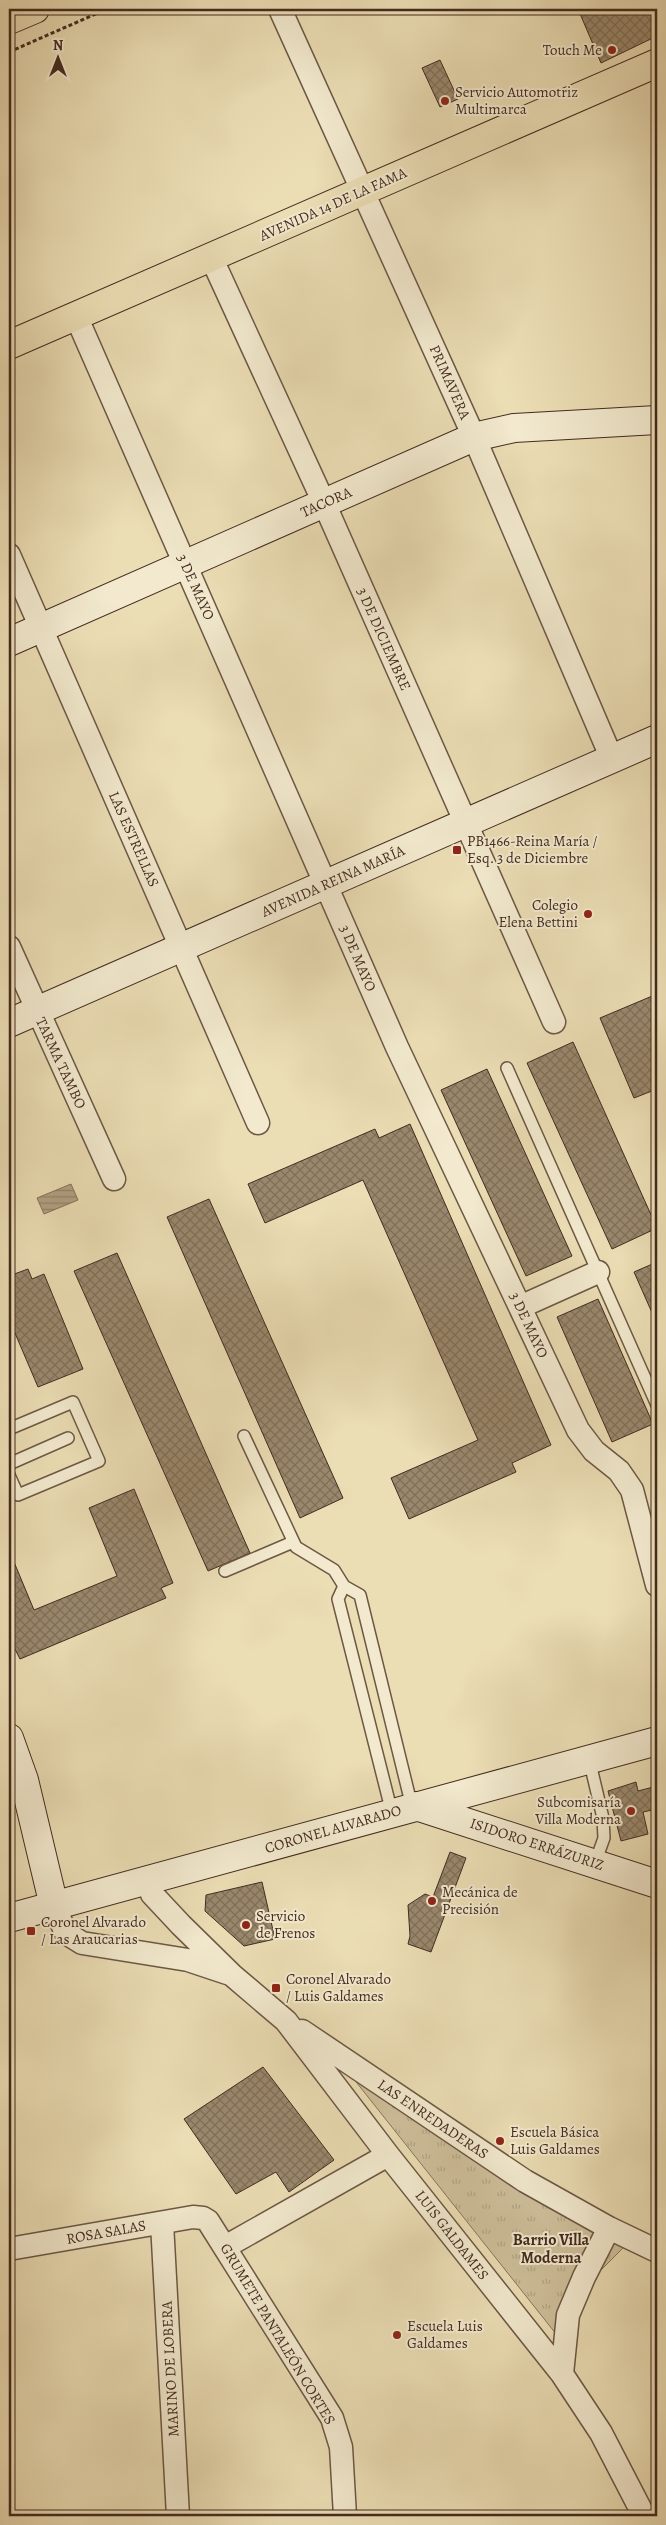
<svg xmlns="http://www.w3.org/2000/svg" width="666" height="2525" viewBox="0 0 666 2525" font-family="Alegreya,serif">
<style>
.grass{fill:url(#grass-tufts);stroke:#88755e}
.water{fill:url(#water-rules);stroke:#86715b}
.building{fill:url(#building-cross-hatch);stroke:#432b20}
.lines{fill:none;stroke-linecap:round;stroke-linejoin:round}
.lane-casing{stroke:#6d5845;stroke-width:14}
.street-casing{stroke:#6d5845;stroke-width:25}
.secondary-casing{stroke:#432b20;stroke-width:30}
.primary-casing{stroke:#432b20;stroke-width:30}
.path{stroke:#432b20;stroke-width:3;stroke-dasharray:4 2.5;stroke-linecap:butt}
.lane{stroke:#f2e9ce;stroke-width:11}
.street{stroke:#f2e9ce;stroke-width:22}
.secondary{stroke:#f2e9ce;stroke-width:28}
.primary{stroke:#ebddb4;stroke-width:28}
.poi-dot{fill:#8f2418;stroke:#f2e9ce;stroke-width:2}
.labels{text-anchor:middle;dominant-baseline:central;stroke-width:4;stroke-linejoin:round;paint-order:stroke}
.poi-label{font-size:15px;fill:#432b20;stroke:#f2e9ce;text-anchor:start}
.street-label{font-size:15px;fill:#432b20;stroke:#f2e9ce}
.neighbourhood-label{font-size:16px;font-weight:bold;fill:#432b20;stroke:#f2e9ce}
</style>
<defs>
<pattern id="grass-tufts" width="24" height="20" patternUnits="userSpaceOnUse" patternTransform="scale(1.25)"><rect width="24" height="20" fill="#cebf9b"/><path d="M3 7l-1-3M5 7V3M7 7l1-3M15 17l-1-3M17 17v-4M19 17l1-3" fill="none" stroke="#b2a485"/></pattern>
<pattern id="water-rules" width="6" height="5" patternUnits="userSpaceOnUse" patternTransform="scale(1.25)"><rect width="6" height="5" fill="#b2a082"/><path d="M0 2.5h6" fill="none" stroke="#92836a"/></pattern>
<pattern id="building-cross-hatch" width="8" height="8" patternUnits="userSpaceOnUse" patternTransform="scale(1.25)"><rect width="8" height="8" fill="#9a886d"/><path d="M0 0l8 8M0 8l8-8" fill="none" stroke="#7f6f59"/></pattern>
</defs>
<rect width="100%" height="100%" fill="#ebddb4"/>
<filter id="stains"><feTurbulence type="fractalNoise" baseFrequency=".004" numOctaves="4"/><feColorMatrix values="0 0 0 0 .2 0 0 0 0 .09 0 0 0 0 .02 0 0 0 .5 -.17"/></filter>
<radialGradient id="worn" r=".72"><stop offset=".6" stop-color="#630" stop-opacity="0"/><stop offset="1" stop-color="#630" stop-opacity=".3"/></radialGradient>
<path class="grass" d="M349,2073L632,2239L593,2278L568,2349Z"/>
<path class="water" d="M71,1184L78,1200L44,1214L37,1198Z"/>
<path class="building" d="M578,9H657V36L601,63Z
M440,60L458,99L440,107L422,68Z
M657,994V1089L634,1098L600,1018Z
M573,1042L657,1228L612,1249L527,1063Z
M487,1069L572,1256L526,1276L441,1090Z
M410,1124L551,1445L512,1463L516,1472L409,1519L391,1478L478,1440L363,1180L265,1223L248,1184L375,1129L379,1138Z
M209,1199L343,1498L300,1518L167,1217Z
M117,1253L250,1553L208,1571L74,1271Z
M657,1262V1324L634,1272Z
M28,1269L32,1279L44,1274L83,1369L38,1387L9,1319V1276Z
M598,1299L653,1424L612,1442L557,1317Z
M134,1489L173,1583L161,1588L166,1598L20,1659L15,1649L10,1651L9,1647V1550L34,1610L117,1576L89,1508Z
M636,1782L638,1791L657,1786V1809L643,1812L648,1834L621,1841L608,1791Z
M450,1852L466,1858L431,1952L408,1944L410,1936L408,1905L425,1894L433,1897Z
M262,1882L275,1939L244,1946L205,1911L206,1895Z
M263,2067L334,2160L289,2192L276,2172L236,2194L184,2119Z"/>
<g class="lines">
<g class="lane-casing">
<path id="lane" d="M507,1068L657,1405
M9,1429L73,1402L99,1461L18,1495L9,1475
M244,1436L296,1547L334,1570L344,1586L360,1595L412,1807
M9,1464L68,1438
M225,1571L293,1542
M344,1586L338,1599L392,1813
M589,1759L603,1818L604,1838L595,1863"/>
</g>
<g class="street-casing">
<path id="street" d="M280,9L474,437L612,759
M211,257L324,503L554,1022
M76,316L397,1047L578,1430L594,1451L619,1471L632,1490L657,1585
M9,555L258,1123
M9,947L114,1179
M520,1307L598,1272
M147,1881L152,1894L181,1925L232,1975L286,2021L388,2155L562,2374L601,2433L644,2516
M54,1906L66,1933L82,1943L188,1960L227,1973
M302,2031L525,2181L609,2228L657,2251
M162,2223L178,2516
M225,2247L388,2155
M9,2249L193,2217L203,2218L208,2221L332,2418L341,2447L345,2516
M562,2374L568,2315L584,2277L609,2228"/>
</g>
<g class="secondary-casing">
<path id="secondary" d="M9,642L474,437L514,428L657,420
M9,1023L657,739
M9,1738L24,1780L54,1906
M416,1806L657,1884
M9,1918L657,1741"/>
</g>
<g class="primary-casing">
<path id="primary" d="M9,20L35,9
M9,345L657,63"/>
</g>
<path class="path" d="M9,52L107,9"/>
<use href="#lane" class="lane"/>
<use href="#street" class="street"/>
<use href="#secondary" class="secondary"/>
<use href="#primary" class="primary"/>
</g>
<g class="poi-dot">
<circle cx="612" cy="50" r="5"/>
<circle cx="445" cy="101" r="5"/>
<rect x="452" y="845" width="10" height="10" rx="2.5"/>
<circle cx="588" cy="914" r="5"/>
<circle cx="631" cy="1811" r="5"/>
<circle cx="432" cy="1901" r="5"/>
<circle cx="246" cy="1925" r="5"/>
<rect x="26" y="1926" width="10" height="10" rx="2.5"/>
<rect x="271" y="1983" width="10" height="10" rx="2.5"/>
<circle cx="500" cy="2141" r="5"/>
<circle cx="397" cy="2335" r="5"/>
</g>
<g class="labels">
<g class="poi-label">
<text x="602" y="50" text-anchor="end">Touch Me</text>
<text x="455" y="92">Servicio Automotriz<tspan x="455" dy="17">Multimarca</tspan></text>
<text x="467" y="841">PB1466-Reina María /<tspan x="467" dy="17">Esq. 3 de Diciembre</tspan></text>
<text x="578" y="905" text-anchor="end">Colegio<tspan x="578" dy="17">Elena Bettini</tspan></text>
<text x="621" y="1802" text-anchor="end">Subcomisaría<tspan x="621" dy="17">Villa Moderna</tspan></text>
<text x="442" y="1892">Mecánica de<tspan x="442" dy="17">Precisión</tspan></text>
<text x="256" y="1916">Servicio<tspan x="256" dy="17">de Frenos</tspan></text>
<text x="41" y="1922">Coronel Alvarado<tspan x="41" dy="17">/ Las Araucarias</tspan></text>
<text x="286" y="1979">Coronel Alvarado<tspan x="286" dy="17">/ Luis Galdames</tspan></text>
<text x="510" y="2132">Escuela Básica<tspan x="510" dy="17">Luis Galdames</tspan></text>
<text x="407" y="2326">Escuela Luis<tspan x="407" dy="17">Galdames</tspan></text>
</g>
<g class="street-label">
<text transform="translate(333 204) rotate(-24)">AVENIDA 14 DE LA FAMA</text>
<text transform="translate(450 382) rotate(66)">PRIMAVERA</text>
<text transform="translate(326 502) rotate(-24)">TACORA</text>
<text transform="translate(196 587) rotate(66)">3 DE MAYO</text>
<text transform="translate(384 639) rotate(66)">3 DE DICIEMBRE</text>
<text transform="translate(134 839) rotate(66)">LAS ESTRELLAS</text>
<text transform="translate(333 881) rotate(-24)">AVENIDA REINA MARÍA</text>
<text transform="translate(358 958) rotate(67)">3 DE MAYO</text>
<text transform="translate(61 1063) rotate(65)">TARMA TAMBO</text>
<text transform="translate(529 1325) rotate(65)">3 DE MAYO</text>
<text transform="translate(333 1829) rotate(-16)">CORONEL ALVARADO</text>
<text transform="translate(537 1844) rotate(18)">ISIDORO ERRÁZURIZ</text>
<text transform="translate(433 2119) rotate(34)">LAS ENREDADERAS</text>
<text transform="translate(106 2232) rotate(-10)">ROSA SALAS</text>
<text transform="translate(452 2235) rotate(52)">LUIS GALDAMES</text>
<text transform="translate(278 2334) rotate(59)">GRUMETE PANTALEÓN CORTES</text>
<text transform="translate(170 2369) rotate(-93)">MARINO DE LOBERA</text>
</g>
<g class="neighbourhood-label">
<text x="551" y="2240">Barrio Villa<tspan x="551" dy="18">Moderna</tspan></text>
</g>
</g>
<rect width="666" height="2525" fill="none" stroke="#ebddb4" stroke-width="30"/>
<rect x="10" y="10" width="646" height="2505" fill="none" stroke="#432b20" stroke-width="2.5"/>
<rect x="15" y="15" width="636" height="2495" fill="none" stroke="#432b20"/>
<g transform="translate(58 58)" stroke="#f2e9ce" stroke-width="4" paint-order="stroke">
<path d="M0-4L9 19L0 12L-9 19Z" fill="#432b20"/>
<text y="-8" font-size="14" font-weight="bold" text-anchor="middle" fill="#432b20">N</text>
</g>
<rect width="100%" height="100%" filter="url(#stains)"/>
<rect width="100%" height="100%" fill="url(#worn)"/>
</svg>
